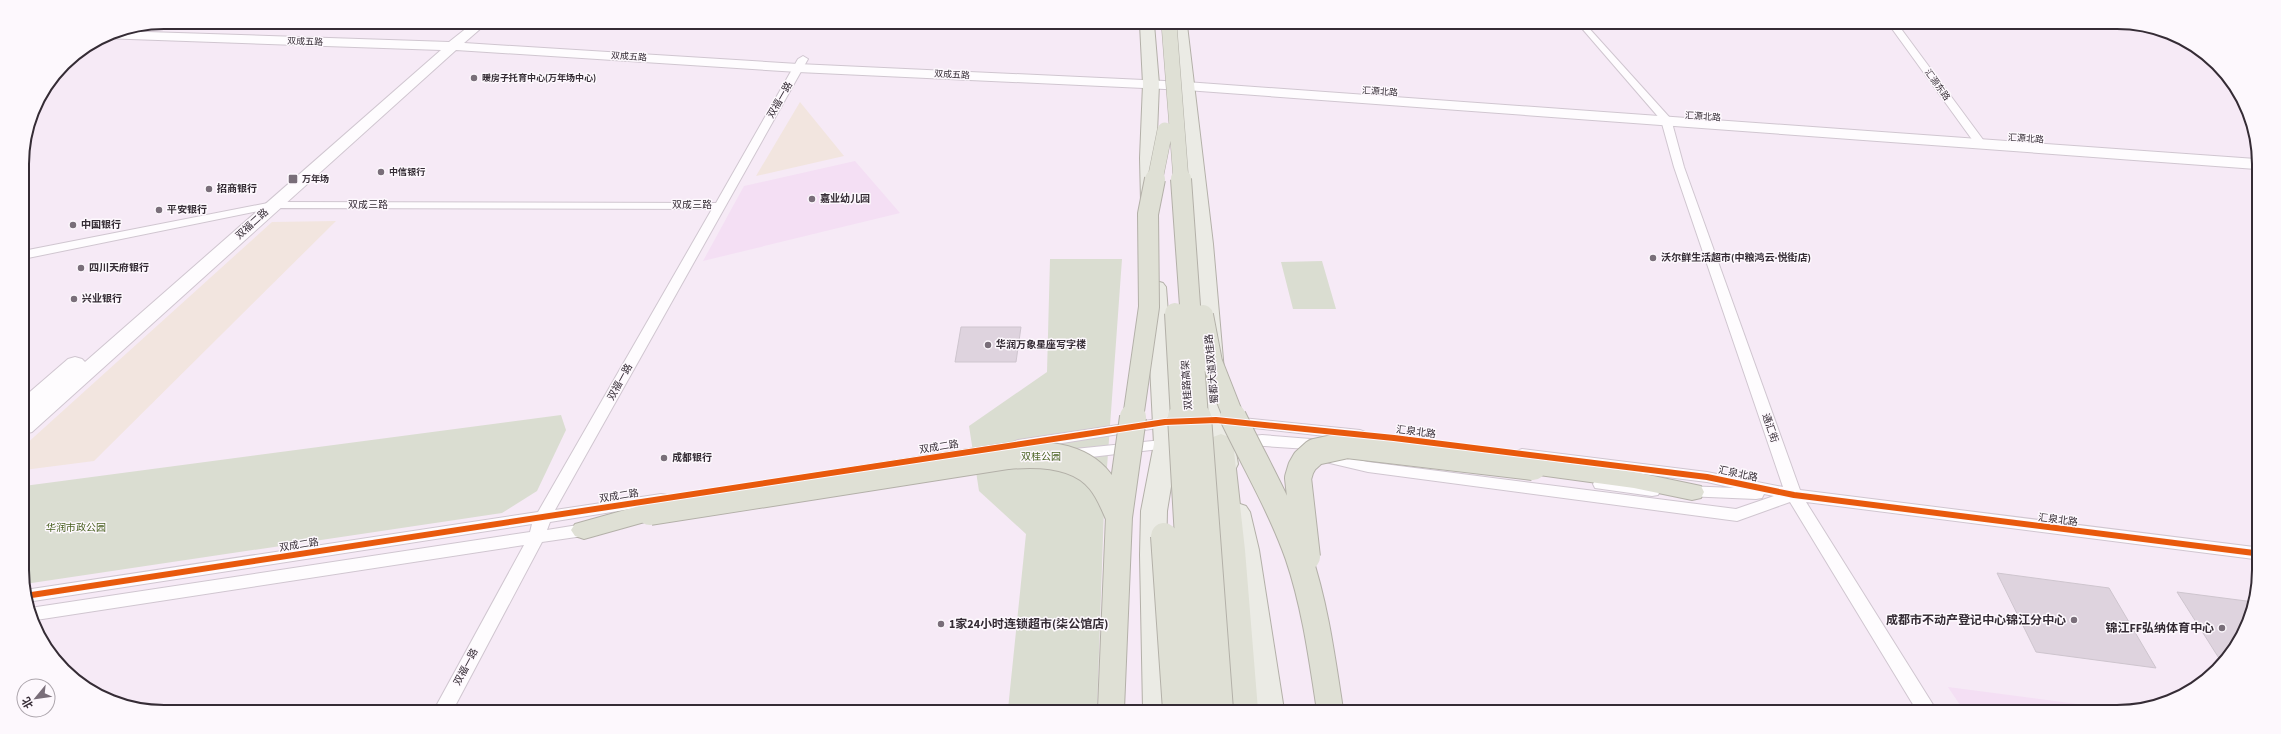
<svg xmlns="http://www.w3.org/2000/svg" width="2281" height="734" viewBox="0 0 2281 734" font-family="'Source Sans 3','Noto Sans SC',sans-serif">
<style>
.commercial{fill:#f2e5df}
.built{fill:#f4dff4}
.green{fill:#daddd1}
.building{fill:#ded3de;stroke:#cec5ce}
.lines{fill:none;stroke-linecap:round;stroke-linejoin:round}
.street-casing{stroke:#d0c6d0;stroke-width:2}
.secondary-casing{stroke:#d0c6d0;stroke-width:2}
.primary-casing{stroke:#b3b0a8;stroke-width:2}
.highway-casing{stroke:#b3b0a8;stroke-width:2}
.street{fill:#fefcfe;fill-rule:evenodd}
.secondary{fill:#fefcfe;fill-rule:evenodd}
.primary{fill:#ebebe5;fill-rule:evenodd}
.highway{fill:#dfe0d5;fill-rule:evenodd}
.highway-bridge-far2-casing{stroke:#b3b0a8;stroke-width:16;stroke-linecap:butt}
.highway-bridge-far1-casing{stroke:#b3b0a8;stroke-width:22;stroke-linecap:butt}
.highway-bridge-casing{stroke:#b3b0a8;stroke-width:28;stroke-linecap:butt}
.highway-bridge-far2{stroke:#dfe0d5;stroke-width:15}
.highway-bridge-far1{stroke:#dfe0d5;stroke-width:20}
.highway-bridge{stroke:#dfe0d5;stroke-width:26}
.cycleway-casing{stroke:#fdf8fd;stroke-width:8}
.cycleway{stroke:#e8590c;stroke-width:6}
.poi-dot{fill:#796e79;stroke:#fdf8fd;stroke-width:1.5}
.labels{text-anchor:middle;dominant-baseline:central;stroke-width:3;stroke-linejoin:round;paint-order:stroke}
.far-street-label{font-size:9px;fill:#352c35;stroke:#fdf8fd}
.far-poi-label{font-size:9px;font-weight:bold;fill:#352c35;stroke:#fdf8fd;text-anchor:start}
.street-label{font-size:10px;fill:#352c35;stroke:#fdf8fd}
.poi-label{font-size:10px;font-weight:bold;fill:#352c35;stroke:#fdf8fd;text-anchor:start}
.park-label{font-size:10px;fill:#496121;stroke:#fdf8fd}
.near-poi-label{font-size:12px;font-weight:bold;fill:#352c35;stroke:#fdf8fd;text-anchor:end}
.rim{fill:none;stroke:#352c35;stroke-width:2}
</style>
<rect width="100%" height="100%" fill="#f6eaf6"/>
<path class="commercial" d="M800,102L844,156L756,176Z
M336,221L94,461L24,470V446L272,222Z"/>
<path class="built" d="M855,161L900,213L703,261L744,186Z
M1948,687L2130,711H1964Z"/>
<path class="green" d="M1050,259H1122L1104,509L1097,709H1008L1026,534L979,491L969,426L1047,372Z
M1322,261L1336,309H1293L1281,262Z
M561,415L566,430L537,491L502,513L25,584L24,486Z"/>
<path class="building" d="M961,327H1021L1016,362H955Z
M1997,573L2109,588L2156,668L2036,652Z
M2177,592L2254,602V607L2235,649L2222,663Z"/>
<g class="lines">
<g class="street-casing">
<path id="street" d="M1579,25L1587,26L1671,119L1684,167L1800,490L2254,547V559L1806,502L1937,711H1917L1790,502L1737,521L1368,472L1317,460L1314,456L1317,452L1322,451L1368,462L1736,509L1774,496L1764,494L1762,498L1756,499L1685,496L1679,495L1677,491L1679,487L1685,486L1734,488L1707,482L1522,459L1517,457L1514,454L1517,451L1522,449L1707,472L1783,487L1674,167L1661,120Z
M1890,26H1899L1984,141V145H1976Z
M803,56L808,59L555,510L661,494L667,495L669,499L667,503L661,504L550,522L547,530L590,523L596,525L598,529L596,533L590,535L542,542L454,708H435L524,545L36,620L30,608L530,532L532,524L27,602L25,590L538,512L712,209L273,208L23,259V251L273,202L716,203L798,59Z
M1171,417L1176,419L1178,422L1176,425L1018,450L1013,448L1010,445L1013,442L1018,440Z
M1232,417L1360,430L1365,432L1368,435L1365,438L1360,440L1227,425L1225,422L1227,419Z
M1262,435L1323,440L1328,442L1331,445L1328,448L1323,450L1235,444L1232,441L1235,438Z
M1172,439L1177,441L1180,444L1177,447L1065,460L1060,458L1057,455L1060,452L1065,450Z
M1601,479L1652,486L1658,487L1660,491L1658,495L1652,496L1595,488L1593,484L1595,480Z"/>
</g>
<g class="secondary-casing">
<path id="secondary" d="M473,23H487L464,43L798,64L1186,82L2256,159V169L1186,90L798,72L456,50L32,432L24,434V416L26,414H24V397L68,359L75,357L82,359L85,362L441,50L102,38L116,31L449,42Z"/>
</g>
<g class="primary-casing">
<path id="primary" d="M1140,24H1154L1159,84L1156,158L1159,201L1156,205H1144L1141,201L1140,158L1143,84Z
M1173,24L1187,25L1213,244L1226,394L1238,464L1235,470L1226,472L1217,470L1214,464L1203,394L1194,244Z
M1156,281L1163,283L1166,287L1178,444L1167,511L1166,555L1173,710L1143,709L1140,555L1141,511L1154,444L1146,287L1149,283Z
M1237,503L1246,506L1250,512L1259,550L1284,710H1254L1233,550L1224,512L1228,506Z"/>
</g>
<g class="highway-casing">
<path id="highway" d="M1221,434L1229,437L1233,442L1245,550L1258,710H1228L1219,550L1209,442L1213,437Z
M1533,459L1634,472L1701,486L1704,492L1701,498L1692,500L1634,488L1524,473L1521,467L1524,461Z
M650,503L659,506L663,512L659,518L584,539L575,536L571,530L575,524Z"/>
</g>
<use href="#street" class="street"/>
<use href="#secondary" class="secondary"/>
<use href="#primary" class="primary"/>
<use href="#highway" class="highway"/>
<g class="highway-bridge-far2-casing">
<path id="highway-bridge-far2" d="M1169,24L1181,180
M1155,180L1165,130"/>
</g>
<g class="highway-bridge-far1-casing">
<path id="highway-bridge-far1" d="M1181,179L1198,418
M1175,313L1181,418
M1203,315L1212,362L1234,418
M1133,418L1149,307L1148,214L1155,179"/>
</g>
<g class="highway-bridge-casing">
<path id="highway-bridge" d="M1181,417L1198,710
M1198,417L1220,710
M1233,417C1255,463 1281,507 1298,555C1315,605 1322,658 1330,710
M650,512L1008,456C1040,453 1079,454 1100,481C1109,492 1114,505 1119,517
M1164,536L1176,710
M1307,557L1298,478L1301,468L1305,461L1315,452L1347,445L1533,467
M1111,709L1119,517L1133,417"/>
</g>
<use href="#highway-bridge-far2" class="highway-bridge-far2"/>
<use href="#highway-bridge-far1" class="highway-bridge-far1"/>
<use href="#highway-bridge" class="highway-bridge"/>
<g class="cycleway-casing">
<path id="cycleway" d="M25,596L1165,422L1216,420L1394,438L1707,477L1794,495L2254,553"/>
</g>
<use href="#cycleway" class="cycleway"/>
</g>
<g class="poi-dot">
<circle cx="474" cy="78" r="4"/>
<circle cx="381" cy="172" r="4"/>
<rect x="288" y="174" width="10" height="10" rx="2"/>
<circle cx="209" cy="189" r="4"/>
<circle cx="812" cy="199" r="4"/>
<circle cx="159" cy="210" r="4"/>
<circle cx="73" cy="225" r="4"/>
<circle cx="1653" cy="258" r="4"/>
<circle cx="81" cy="268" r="4"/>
<circle cx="74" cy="299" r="4"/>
<circle cx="988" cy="345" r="4"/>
<circle cx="664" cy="458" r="4"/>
<circle cx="2074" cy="620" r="4"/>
<circle cx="941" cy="624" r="4"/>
<circle cx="2222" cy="628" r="4"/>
</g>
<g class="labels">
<g class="far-street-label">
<text transform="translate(305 42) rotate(2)">双成五路</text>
<text transform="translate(629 57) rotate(4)">双成五路</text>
<text transform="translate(952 75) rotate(3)">双成五路</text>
<text transform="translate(1937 85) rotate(54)">汇源东路</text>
<text transform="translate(1380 92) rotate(4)">汇源北路</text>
<text transform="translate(1703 117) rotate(4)">汇源北路</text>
<text transform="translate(2026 139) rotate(4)">汇源北路</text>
</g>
<g class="far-poi-label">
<text x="482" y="78">暖房子托育中心(万年场中心)</text>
<text x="389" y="172">中信银行</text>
<text x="302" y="179">万年场</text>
</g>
<g class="street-label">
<text transform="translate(780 100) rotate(-60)">双福一路</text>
<text x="368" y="205">双成三路</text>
<text x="692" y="205">双成三路</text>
<text transform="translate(252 224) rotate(-42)">双福二路</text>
<text transform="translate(1212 369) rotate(-95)">蜀都大道双桂路</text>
<text transform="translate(620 382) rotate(-61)">双福一路</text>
<text transform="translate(1187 385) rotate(-94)">双桂路高架</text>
<text transform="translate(1770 428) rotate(71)">通汇街</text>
<text transform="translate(1416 432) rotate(7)">汇泉北路</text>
<text transform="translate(939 447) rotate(-9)">双成二路</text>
<text transform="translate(1738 474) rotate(12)">汇泉北路</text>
<text transform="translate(619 496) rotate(-9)">双成二路</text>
<text transform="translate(2058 520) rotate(7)">汇泉北路</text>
<text transform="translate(299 545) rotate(-9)">双成二路</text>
<text transform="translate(466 667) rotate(-62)">双福一路</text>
</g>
<g class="poi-label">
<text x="217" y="189">招商银行</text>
<text x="820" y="199">嘉业幼儿园</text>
<text x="167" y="210">平安银行</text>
<text x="81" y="225">中国银行</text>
<text x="1661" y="258">沃尔鲜生活超市(中粮鸿云·悦街店)</text>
<text x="89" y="268">四川天府银行</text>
<text x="82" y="299">兴业银行</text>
<text x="996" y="345">华润万象星座写字楼</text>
<text x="672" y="458">成都银行</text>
</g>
<g class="park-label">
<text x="1041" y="457">双桂公园</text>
<text x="76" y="528">华润市政公园</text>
</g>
<g class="near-poi-label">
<text x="2066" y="620">成都市不动产登记中心锦江分中心</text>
<text x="949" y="624" text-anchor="start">1家24小时连锁超市(柒公馆店)</text>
<text x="2214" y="628">锦江FF弘纳体育中心</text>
</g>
</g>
<path d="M0 0H2281V734H0ZM164 29H2117A135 135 0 0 1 2252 164V570A135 135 0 0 1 2117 705H164A135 135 0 0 1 29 570V164A135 135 0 0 1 164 29Z" fill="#fdf8fd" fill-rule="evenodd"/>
<path class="rim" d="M164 29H2117A135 135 0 0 1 2252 164V570A135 135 0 0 1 2117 705H164A135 135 0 0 1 29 570V164A135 135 0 0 1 164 29Z"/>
<g transform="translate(36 698) rotate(241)"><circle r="19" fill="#fdf8fd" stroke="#ada6ad"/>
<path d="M0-3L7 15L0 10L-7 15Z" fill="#796e79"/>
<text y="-6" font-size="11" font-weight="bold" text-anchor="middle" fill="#352c35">北</text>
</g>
</svg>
